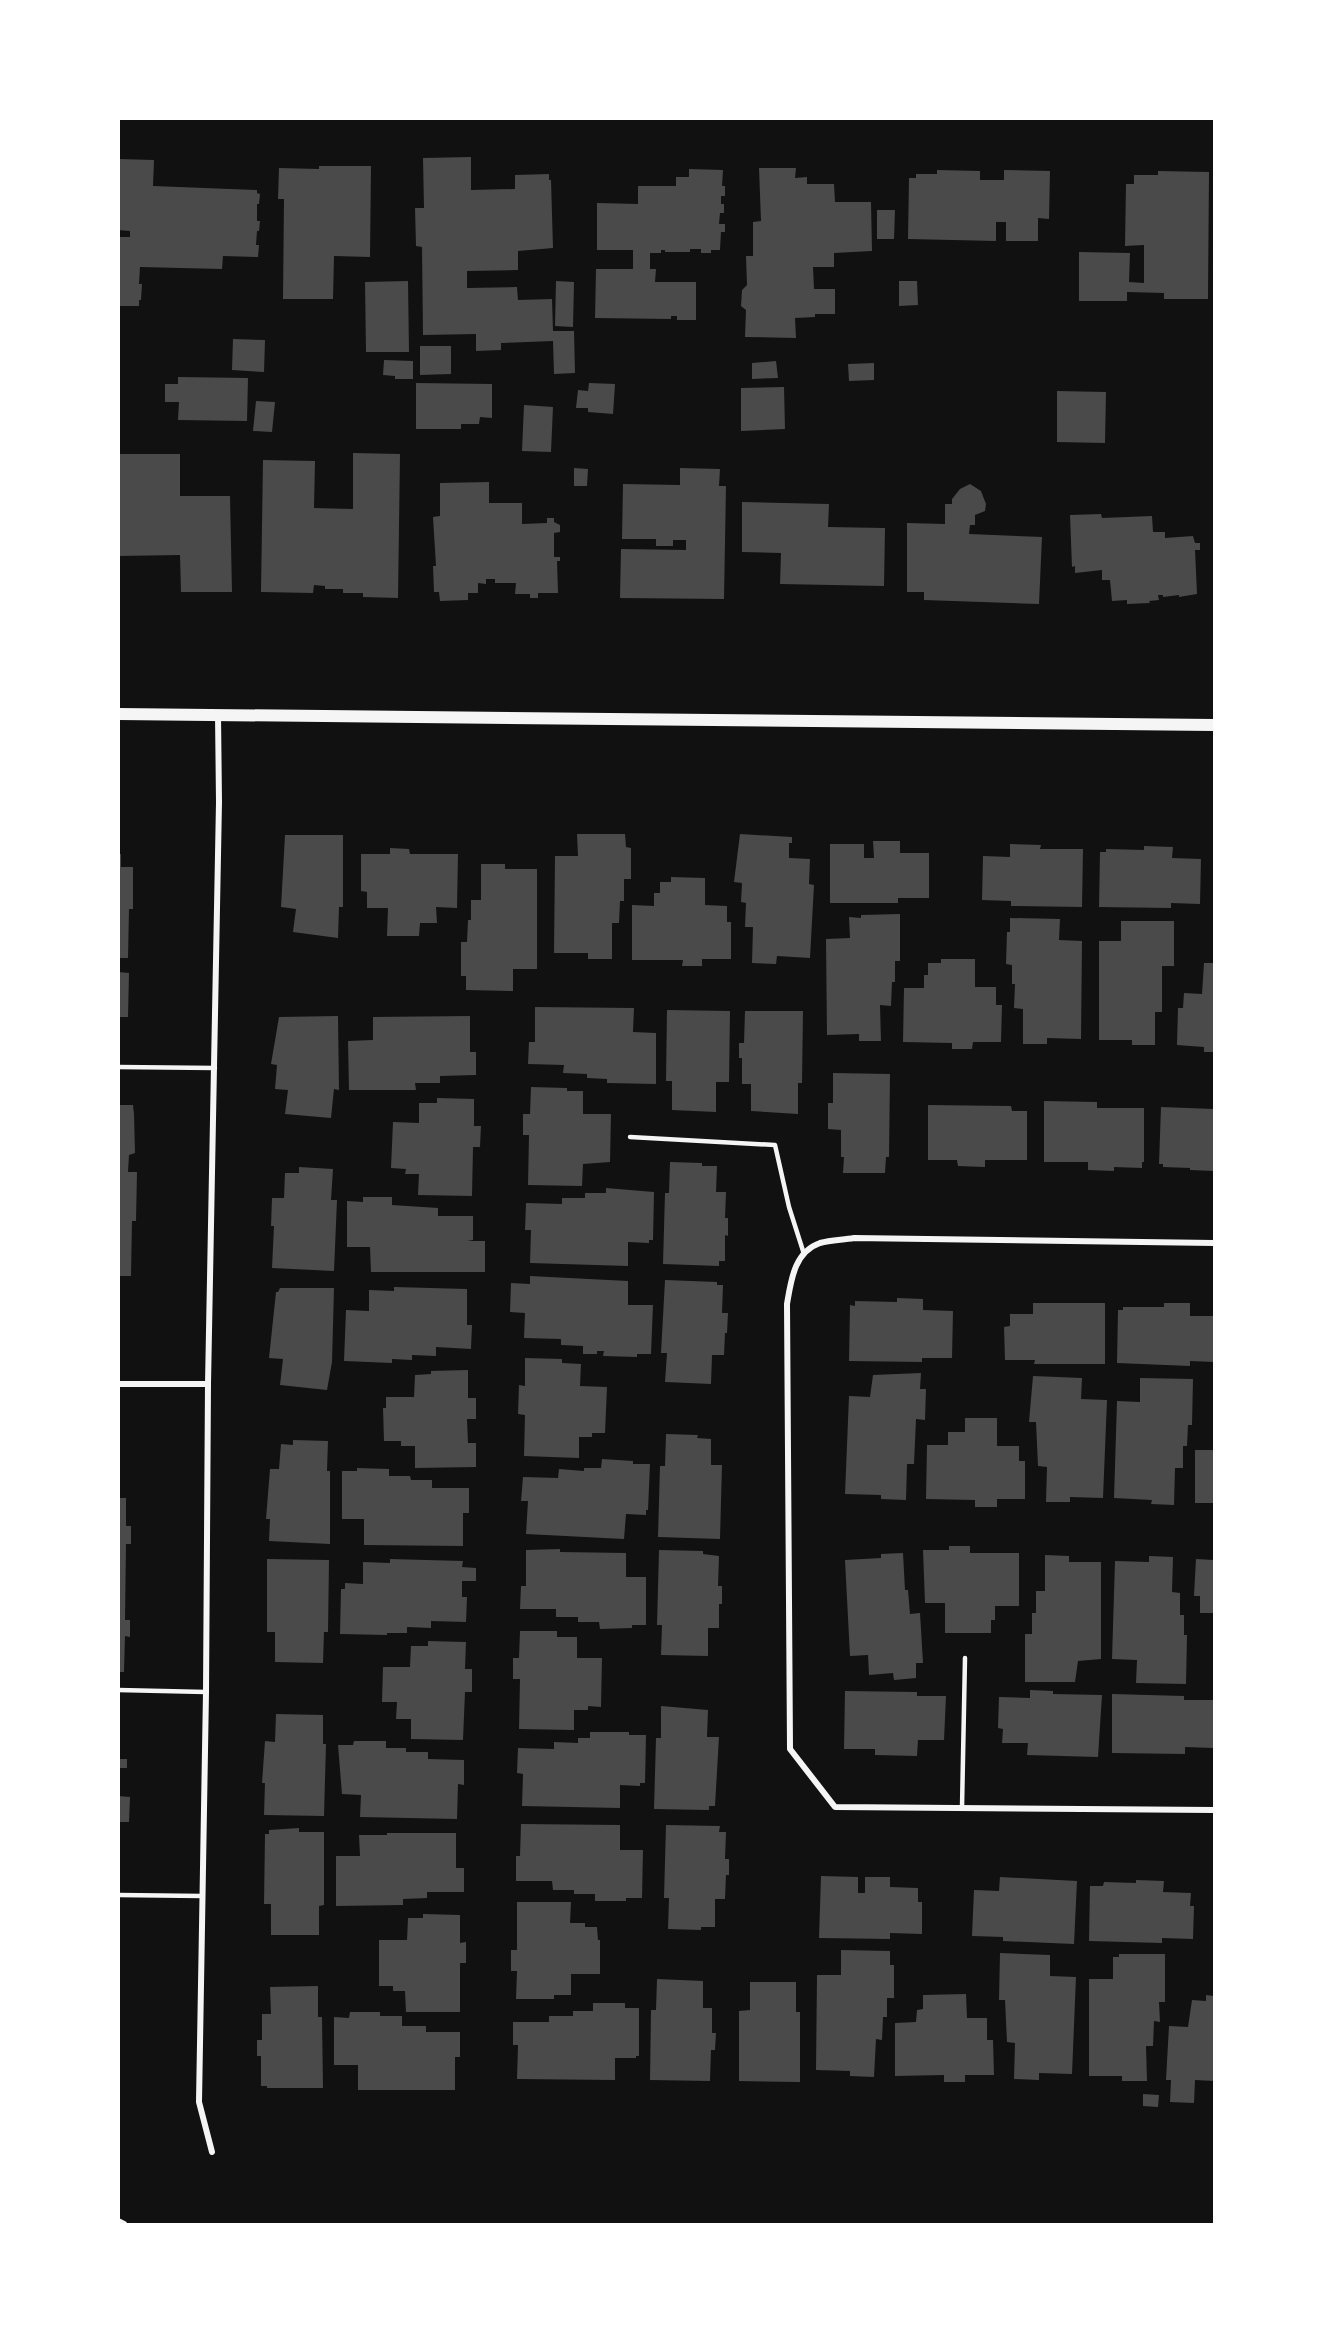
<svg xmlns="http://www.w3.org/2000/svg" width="1333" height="2343" viewBox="0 0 1333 2343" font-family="Commissioner,sans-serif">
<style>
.building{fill:#4a4a4a}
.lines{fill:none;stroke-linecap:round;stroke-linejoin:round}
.service{stroke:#f5f5f5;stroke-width:4.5}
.minor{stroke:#f5f5f5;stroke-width:6}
.secondary{stroke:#f5f5f5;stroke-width:12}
</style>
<rect width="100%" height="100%" fill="#111"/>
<path class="building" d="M471,157V190L515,189V175L549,174V180H551L553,248L518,251V270L467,271V288L517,287L518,300L552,299L553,331H574L575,373L554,374L553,341L501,343V350L476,351V334L423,335L422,247L416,246L415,208H424L423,158Z
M118,159L154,160L153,186L257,190V193L260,194L259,204H257V221H260L259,231H257L256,245H259L258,257L223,256L222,269L140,267L139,284H142L141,300H139V306H118V237H130V231L118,230Z
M319,166H371L370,257L334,256L333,299H283L284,199H278L279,168L319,169Z
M759,168H796L795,178L807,177V184H834L835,202H871L872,251L834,253V267H813L814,289H835V314H815V317L795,318L796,338L745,337L746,310L741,306L742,290L747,285L746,256H753V222L761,221Z
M689,169L723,170L722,186H725V196H721V204H724V213H720L719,224H725V232H721L720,250H711V253H701V249H690V252H665V250H661V253H650V269H656L655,282H696V320H677V316H671V319L595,318L596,269H633V250H597V203L638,204V186H676V177H689Z
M937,170L980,171V180H1004V170L1050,171L1049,219L1038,218V241H1006V222H996V241L908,239L909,178H916V174H937Z
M1158,171L1209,172L1208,299H1164V293L1127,292V301H1079V252L1130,253L1129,282L1144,283V245L1125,246L1126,184H1134V175H1158Z
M877,210H895L894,239H877Z
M408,281L409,352H366L365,282Z
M556,281L574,282L573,327L555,326Z
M899,281H917L918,305L899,306Z
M233,339L265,340L264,372L232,370Z
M420,346H451V374L420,375Z
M384,360L413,361V379H395V376L383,375Z
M776,361L778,378L752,379V363Z
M874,363V380L849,381L848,364Z
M178,377L248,378L247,421L178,420L179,402H165V384H178Z
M416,383L492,384V418L480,417L479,424H461V429H416Z
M589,383L615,384L613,414L588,412V408H576L578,390L588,391Z
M784,387L785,429L741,431V388Z
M1057,391L1106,392L1105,443L1057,442Z
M256,401L275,402L272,432L253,431Z
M524,405L553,407L551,452L522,451Z
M353,453L400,454L398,598L363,597V593H343V589H325V586L314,585L313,593L261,592L263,460L315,461L314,508L353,509Z
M118,454H180V496H230L232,592H181L180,555L118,556Z
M574,468L588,469L587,486H574Z
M680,468L720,469L719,486H726L724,599L620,598L621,549L686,550V540H673V546H656V539H622L623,484L680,485Z
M489,482V503H522V524L547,523V518H554V522L560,525V532L554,533V557H560V561H557L558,593H538V598H530V594H515L516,583H495V579H486V584L478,583V593H468V600L440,601L439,592H434L433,566H436L433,517L440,516V483Z
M970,484L981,491L986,504L985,511L975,515V525H970L969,534L1042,537L1039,604L924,600V592H907V523L945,524V504H952V499L960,489Z
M742,502L829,504L828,527L885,528L884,586L780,584L781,553L742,552Z
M1101,514L1102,518L1152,516L1153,532H1165V538L1193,536L1195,543H1200V550H1195L1197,594L1179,597V595L1163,597V595H1158L1159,600L1149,601L1150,603L1127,604V600L1112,601L1110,580H1102V570L1075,573V566L1072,567L1070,515Z
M577,834H625L626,847L631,848V879H624V901H620L619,923H612V959H588V953H554L555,856H578Z
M740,834L792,837V843H789V858L810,859L809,884L814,885L810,958L777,956L776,964L752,963L753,927H745L746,903L741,902L742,883L734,882Z
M285,835H343V907H339L338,938L293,932L296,909L281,907Z
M873,841H900V853H929V898H898V903H830V844H864V858H874Z
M1010,844L1041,845L1040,849H1083L1082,907L1011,906V901L982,900L983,856L1010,857Z
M1144,846L1173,847L1172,858L1201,859L1200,904L1171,903V908L1099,907L1100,852H1106V849L1144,850Z
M390,848L409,849L410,854H458L457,908L436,907L437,923H420L419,936H387L388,908H367V892L361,891V854H390Z
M118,854H121V867H133V909H129L128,958H118Z
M481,864H505V869H537V969H513V991L466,990V976H461V942H467L468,920H471V900H481Z
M671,877L705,878V905L727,906V922H731V959H702V966H682L683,960H632V905L654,906V893H660V882H671Z
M900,914V961H895V982H892L891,1006L880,1005L881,1041H859V1034L827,1035L826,939L850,938L849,917L861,918V915Z
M1010,918L1060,919L1059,940L1082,941L1081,1039L1047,1038V1044H1023V1009L1014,1008L1015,984H1012V965L1006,964L1007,932H1010Z
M1121,921H1174V966H1162V1012H1155V1045H1132V1040H1099V941H1121Z
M941,959H975V987H996V1005H1002L1001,1042H973L972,1049H952V1043L903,1042L904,988H924V975H928V963H941Z
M1204,963H1214V1052H1204V1047L1177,1045L1178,1008H1183L1184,993L1202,994Z
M118,972L129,973L128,1017H118Z
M535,1007L634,1008L633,1032L656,1033V1084L607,1083V1079L587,1078V1074L563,1073L564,1065L528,1064L529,1042H535Z
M667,1010L730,1011L729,1082H716V1112L672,1110V1081H666Z
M745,1011H803L802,1083H798V1114L751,1111V1084H742V1058H739V1043H744Z
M338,1016L339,1090L334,1089L331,1118L285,1114L288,1090L275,1089L277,1065L271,1064L279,1017Z
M470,1016V1052H476V1075L440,1076V1083H415L416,1090H349L348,1041L373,1040V1017Z
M833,1073L890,1074L889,1157H886L885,1173H843L844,1157H841V1130L828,1129V1103H833Z
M531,1087L567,1088V1091H583V1114H611L610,1162L583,1164L582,1186L528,1185L529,1135H523V1114H530Z
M437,1098L474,1099V1126H481L480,1147H473L472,1196L418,1195L419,1174H405L406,1169L391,1168L393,1122L419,1123V1103H437Z
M1044,1101L1097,1102V1108H1144V1162H1142V1168L1114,1167V1171L1088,1170V1162H1044Z
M118,1105H133L134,1114L135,1153L129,1155L128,1172H137L136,1221H132L131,1276H118Z
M928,1105L1011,1106L1012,1111H1027V1160H985V1167L958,1166L957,1160H928Z
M1161,1107L1214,1109V1171L1190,1170V1168L1163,1167V1164H1159Z
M670,1162L702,1163V1166H717L716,1192H726L725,1218H728V1236L725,1235V1261H719V1266L663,1264L665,1193H669Z
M299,1167L333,1169L331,1200H337L334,1271L272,1268L274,1226H271L272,1198H284L285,1173H299Z
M606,1188L654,1192L653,1240H649V1243L628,1242V1266L530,1263L531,1230H525L526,1203L562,1204V1198H585V1193H606Z
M363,1197H392V1205L438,1208V1216H473V1240L467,1241H485V1272H371L370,1247H347V1201L363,1202Z
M530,1276L628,1281V1305H653L651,1354H637V1357L603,1356L604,1351H597V1354H583V1346L561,1345V1339L524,1338L525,1313L510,1312L511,1283L530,1284Z
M665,1280L717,1282V1285H723L722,1313H728L727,1333H725L724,1355H712L711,1384L665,1382L667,1353H661Z
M394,1287L467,1289V1325H472L471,1349L436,1347V1356L412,1355V1360L392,1359V1363L344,1361L346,1310L369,1311V1290L394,1291Z
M280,1288H334L332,1362L327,1390L280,1385L283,1359L269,1358L276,1292H278Z
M897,1298L923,1299V1310L953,1311L952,1358H922V1362L849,1361L850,1305L855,1306V1301L897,1302Z
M1033,1303H1105V1364H1034L1035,1360H1005L1004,1327L1010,1326V1314H1033Z
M1164,1303H1190V1316H1214V1362L1190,1361V1366L1117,1363L1118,1310H1123V1307H1164Z
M525,1358L562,1359V1363L581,1364L580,1386L607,1387L605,1433H592V1437H579V1458L524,1456L525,1415L518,1414L519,1385L525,1386Z
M468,1370V1398H476V1419H467L468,1443H476V1467L415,1468V1446H401V1441H384L383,1408H386V1397H414L415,1375L431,1374V1371Z
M921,1373L920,1389H926L925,1420L916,1419L914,1464H907L906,1500L881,1499V1495L845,1494L849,1396L870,1397L873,1375Z
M1033,1376L1082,1378L1081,1399L1107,1400L1103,1498L1070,1497V1502H1046L1047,1467L1038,1466L1036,1422H1029Z
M1140,1378L1193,1379L1192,1425H1188L1187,1446H1183V1468H1175L1174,1505L1151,1504L1152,1500L1114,1498L1117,1401L1140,1402Z
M965,1418H997V1446H1019V1461H1025V1499H997V1507H975V1500L926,1499L927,1445H948V1432H965Z
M666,1434L698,1435L697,1438L711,1439V1465H722L720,1539L658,1537L660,1466H665Z
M293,1440L328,1441L327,1471H330V1544L269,1541L270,1519H266L270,1469H279L281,1444L293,1445Z
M1195,1450H1214V1503H1195Z
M602,1459L633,1461V1464H650L648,1510H646V1515L626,1514L624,1539L526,1534L528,1501H521L523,1477L558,1478L559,1469L584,1471V1468H601Z
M357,1468L389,1469V1476H410L411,1480H432V1488H469V1513H463V1546L364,1545V1519H342V1471H357Z
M118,1498H126V1526H131V1544H126L125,1620H130V1637L125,1636L124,1672H118Z
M949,1546H970V1553H1019V1606H995V1620H991V1633H945V1603H925L923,1550H949Z
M560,1549V1552L626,1553V1577H646V1625H632V1628L600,1629L599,1622H578V1617H556V1609H520L521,1586H526V1550Z
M659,1550L703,1551V1554L719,1556L718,1586H722V1604H719V1628H708V1656L661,1655L662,1625H657Z
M903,1553L905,1590H908L910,1614L920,1613L923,1663H916V1678L894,1680L893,1673L869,1675L868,1655L850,1656L845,1560L881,1558V1554Z
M1045,1555L1069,1556V1562H1101V1659L1078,1661L1075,1682H1025V1634H1032V1613H1036V1591H1045Z
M1149,1556L1173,1557L1172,1592L1180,1593V1615H1184V1635H1187L1186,1684L1136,1683L1137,1660L1112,1659L1115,1561L1149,1562Z
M267,1559L329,1560L328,1632H324L323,1663L275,1662V1632H267Z
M390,1559L463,1561L462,1567L476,1568V1581H462V1597H467L466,1622L431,1621V1628L407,1627V1633H387V1635L340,1634L341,1589H345V1583L363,1584V1562L390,1563Z
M1196,1559L1214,1560V1613H1200V1596H1194Z
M520,1631H557V1637H577V1658H602L601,1707L588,1706V1710H574V1730L519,1729L520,1679H513V1658H519Z
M428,1641L466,1642L465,1669H472V1692H465L463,1740L411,1739V1719H396L397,1702H382L383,1667H410L411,1646H428Z
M1030,1690L1053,1691V1694L1102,1695L1098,1757L1027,1755L1028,1743H1002L1003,1729L998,1728L999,1697L1030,1698Z
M845,1691L917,1692V1696H946L944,1740H918L917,1756L875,1755V1749H844Z
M1112,1694L1184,1696V1700H1214L1213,1748L1185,1747V1754L1112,1753Z
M661,1706L708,1710L707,1737H719L715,1806H709V1810L654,1809L656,1738H661Z
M276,1714L323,1715V1744H326L324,1816L264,1815L265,1783H262L265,1741L275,1742Z
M590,1732H629V1735H646L645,1783H640V1786L620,1785V1808L522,1806L523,1774L517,1773L518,1748L554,1749V1742L578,1743V1738H590Z
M354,1741H386V1748H406V1752H428V1759L464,1760V1785L458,1784L457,1819L360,1817L361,1795L342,1794L338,1745H353Z
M118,1759H127V1768H118Z
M118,1796L130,1797L129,1822H118Z
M521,1824L620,1825V1850H643L642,1898H626V1901H595V1894H574V1890H553L552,1881H516V1856H520Z
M666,1825L720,1826L719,1832H726L725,1859H729V1875H726L725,1899H715V1927H701V1930L668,1929L669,1898H664Z
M299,1828V1832H324V1905L319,1906V1935H271V1904H264L265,1834H269V1830Z
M387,1833H456V1868H464V1892H427V1898L403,1899V1905L336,1906V1856H360L359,1835H387Z
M821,1876L858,1877V1893H865V1877H890V1887L918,1888V1902H922V1934L890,1933V1939L819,1938Z
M1000,1877L1077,1881L1074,1944L1003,1941V1937L972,1936L974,1890L999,1891Z
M1136,1880L1164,1881L1163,1892L1191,1893L1190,1906H1194L1193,1939L1162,1938V1943L1089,1941L1090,1886H1103L1104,1882L1136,1883Z
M517,1902H571L570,1923H585V1927H597L598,1940H600V1974H571V1995H554V1999H516L517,1971H511V1950H517Z
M423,1914L460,1915V1943L466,1942V1963H460V2012H406L405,1991H393V1986H379V1940H407L408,1918H423Z
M841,1950L890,1951V1965H894V1998H887V2017H883L882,2040L876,2039L874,2077L850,2076V2071L816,2070L817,1975H841Z
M1000,1953L1050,1955V1976L1076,1977L1072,2074L1039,2073V2080L1014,2079L1015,2043L1007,2042L1005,2000H999Z
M1119,1954H1165V2002H1159L1160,2022L1154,2021L1153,2046H1146L1147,2081H1122V2076H1089V1979H1113V1957H1119Z
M657,1979L703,1981V2008H712V2033H716L715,2050H711L710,2081L650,2080L651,2010H656Z
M750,1982H796V2012H800V2082L739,2081V2011L750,2010Z
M318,1986V2017H322L323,2088H267V2086H261V2056H257V2040H262V2014H271L270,1987Z
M966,1994L967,2018H987V2040H993L994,2075H965V2082H944V2075L895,2076V2023L916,2022L917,2010L923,2009V1995Z
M1206,1995L1214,1996V2081L1195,2080L1194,2103L1170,2102L1171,2080H1166L1169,2026L1188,2027L1192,2000L1206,2001Z
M593,2003H625V2008H639V2056H636V2058H615V2080L517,2079L518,2045H513V2022H549V2016H573V2011H593Z
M350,2012H380V2016H402V2026H426V2032H460V2057H455V2090H358V2065H334V2017L349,2018Z
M1143,2094L1159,2095L1158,2107L1143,2106Z"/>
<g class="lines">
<path class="service" d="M118,1067L215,1068
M630,1137L775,1145L789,1207L804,1254
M118,1690L206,1692
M962,1808L965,1658
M118,1895L202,1896"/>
<path class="minor" d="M1214,1243L854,1238C843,1240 831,1240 820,1243C794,1252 791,1281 787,1304L790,1749L835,1807L1214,1810
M118,1384H208
M212,2152L199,2102L206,1692L208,1384L219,802L218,715
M118,2221L124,2224"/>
<path class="secondary" d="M118,714L1214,725"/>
</g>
<rect width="1333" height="2343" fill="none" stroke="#ffffff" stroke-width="240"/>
</svg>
